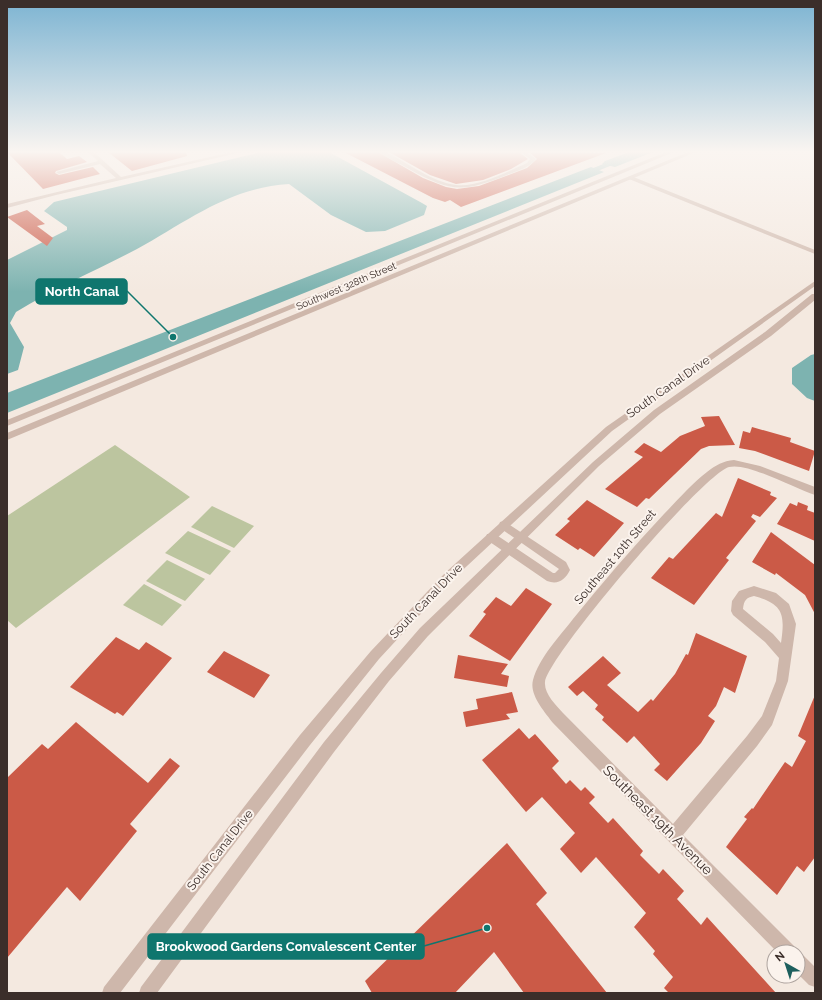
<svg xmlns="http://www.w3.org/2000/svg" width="822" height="1000" viewBox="0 0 822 1000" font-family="Raleway,sans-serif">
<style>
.green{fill:#bcc59f}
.water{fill:#7db3b0}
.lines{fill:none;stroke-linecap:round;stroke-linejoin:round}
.canal{fill:#7db3b0;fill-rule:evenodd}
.building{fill:#cb5a47}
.minor{fill:#ceb7ab;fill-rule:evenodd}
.tertiary{fill:#ceb7ab;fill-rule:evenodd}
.labels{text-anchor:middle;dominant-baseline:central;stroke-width:4;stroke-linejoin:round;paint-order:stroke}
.far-street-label{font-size:10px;fill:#3b2e2a;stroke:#fbf3ed}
.street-label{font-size:12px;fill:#3b2e2a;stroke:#fbf3ed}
.near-street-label{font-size:14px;fill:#3b2e2a;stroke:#fbf3ed}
.leader{fill:none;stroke:#0f766e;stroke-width:1.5}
.callout-dot{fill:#0f766e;stroke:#fbf3ed;stroke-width:1.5}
.callout{fill:#0f766e;stroke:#0f766e;stroke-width:1.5}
.callout-label{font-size:13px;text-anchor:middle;font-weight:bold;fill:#fff}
</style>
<rect width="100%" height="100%" fill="#f4e9e0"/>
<path class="green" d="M115,445L190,497L16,628L7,620V516Z
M212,506L254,526L234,548L191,527Z
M188,531L231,551L210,575L165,553Z
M167,560L205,579L185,601L146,581Z
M144,584L182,605L162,626L123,605Z"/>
<path class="water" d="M261,152H329L422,203L427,206L424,215L385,231L366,232L331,215L289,184C228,188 188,221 137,249C97,270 55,288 16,312L10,323L24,347L18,370L7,374V260L67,230V227L44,211L54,202Z
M629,152H653L615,167L602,164L605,161Z
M591,167L604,172L7,413V393Z
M815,354V401L807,398L792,384V368L811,355Z"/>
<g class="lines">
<path class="canal" d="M633,152H644L583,177L576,175Z"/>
</g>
<path class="building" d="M7,152H59L67,159L79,156L87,162L56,171L55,173L59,175L93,167L100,174L43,189Z
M108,152H186L187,156L132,171Z
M344,152H378L423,178L446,187L457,189L479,186L527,168L537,159L529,152L606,153L461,207L450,200L445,202L433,198Z
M389,152H519L528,159L511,169L483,180L456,184L430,175Z
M27,210L45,224L37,226L53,238L47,246L7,217Z
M719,416L735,445L709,446L701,449L649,499L646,498L637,507L605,489L643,457L634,452L644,443L661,452L680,436L705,426L701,417Z
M752,427L791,438L790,442L815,451L809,471L755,451L739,448L743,431L750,433Z
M738,478L771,492L770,495L777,498L760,517L753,514L751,517L756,521L726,558L729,560L694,605L651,578L669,557L673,559L716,513L722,517Z
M587,500L624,523L594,557L580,548L578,550L555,535L570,521L567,519Z
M798,502L808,506L807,510L815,513V541L777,524L790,503L797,506Z
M771,532L815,565V614L805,595L776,573L775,575L752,562Z
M526,588L552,604L510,661L469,636L486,614L483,612L496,597L511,606Z
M696,633L747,656L735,693L724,687L716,706L708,716L715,721L701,743L667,781L654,770L660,764L634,736L627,743L602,720L604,717L595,709L598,705L583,691L577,696L568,687L603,656L621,673L607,685L638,712L651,699L653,701L675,674L686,654L688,655Z
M116,637L139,650L146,642L172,658L123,716L117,712L115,714L70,687Z
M224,651L270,675L254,698L207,672Z
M458,655L508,664L501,674L509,676L507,687L454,678Z
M512,692L518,712L506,714L510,719L466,727L463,712L478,709L476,699Z
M815,695V857L804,872L797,866L777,895L726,847L747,819L744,817L752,808L753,809L785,762L792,767L806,741L798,736Z
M76,722L148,783L170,758L180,766L130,824L137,831L80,901L67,887L7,958V778L42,744L48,749Z
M519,728L529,739L535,734L559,761L552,768L566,784L570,780L581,791L585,787L595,797L589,803L608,823L613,818L643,851L640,855L659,874L663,869L684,891L677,899L701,925L707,917L776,993H669L664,988L673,977L653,954L655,951L634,927L646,913L596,857L581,873L560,849L575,833L542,797L526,812L482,760Z
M507,843L547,893L536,904L607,993H524L494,952L455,993H372L365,981Z"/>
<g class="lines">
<path class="minor" d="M88,152H94L121,177L232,152H242L56,195L7,208V204L116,178L100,164L59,174L56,172L98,161Z
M379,152H386C408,163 432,182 456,185C477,188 509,171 527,163L530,159L520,152H526L536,159C529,168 517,171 507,175C462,193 451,192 409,169C399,163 388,159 379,152Z
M631,176L815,250V254L629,179L628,178Z
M734,460L760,466L815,487V495C795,489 748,462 729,467C703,474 548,656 545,682C544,694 556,705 563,713L673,824L747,736L762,716L776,681L779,658L765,642L733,615L731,611L732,601L739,591L754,586L776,593L789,604L796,624L788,681L772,725L757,746L683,835L794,946L796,952H777L553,723C545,712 529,695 533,680C539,658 559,637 573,619C602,583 632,548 664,514C678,500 691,484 707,472C716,465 723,461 734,460ZM754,596C784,604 785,615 781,643L773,634L743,609C744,600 746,598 754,596Z
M504,521L566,562L570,570C565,580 558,585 547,581L487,540L486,537L487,534H495L553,573H555L559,569L500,528L499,525L500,522Z
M798,954L804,956L815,967V987L809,985L798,974Z"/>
<path class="tertiary" d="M666,152H674L7,426V420Z
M688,152H696L7,440V433Z
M815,281V286L612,431L453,579L379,659L310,745L120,993H102L104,987L300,735L371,651L445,573L606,427Z
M812,294H815V300L771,336L660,414L599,466L428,636L389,681L334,752L157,993H139L141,987L324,742L381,673L420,628L593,462L654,410L765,332Z"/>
</g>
<linearGradient id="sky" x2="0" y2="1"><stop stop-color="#7db4d2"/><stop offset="0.52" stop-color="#faf5f1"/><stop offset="1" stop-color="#faf5f1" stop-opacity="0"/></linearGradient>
<rect width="822" height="292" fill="url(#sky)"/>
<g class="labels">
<g class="far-street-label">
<text transform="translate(346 286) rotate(-23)">Southwest 328th Street</text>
</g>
<g class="street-label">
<text transform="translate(668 387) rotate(-35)">South Canal Drive</text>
<text transform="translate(615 557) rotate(-50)">Southeast 10th Street</text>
<text transform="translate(426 601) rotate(-46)">South Canal Drive</text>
<text transform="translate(220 850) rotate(-52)">South Canal Drive</text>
</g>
<g class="near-street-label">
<text transform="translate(658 820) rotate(45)">Southeast 19th Avenue</text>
</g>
</g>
<path class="leader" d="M173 337L127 291M487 928L424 946"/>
<g class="callout-dot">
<circle cx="173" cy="337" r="4"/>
<circle cx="487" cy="928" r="4"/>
</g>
<g class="callout">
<rect x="36" y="279" width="91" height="25" rx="4"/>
<rect x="148" y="934" width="276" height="25" rx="4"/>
</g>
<g class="callout-label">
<text x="82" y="296">North Canal</text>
<text x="286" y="951">Brookwood Gardens Convalescent Center</text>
</g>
<rect width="822" height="1000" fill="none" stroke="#3b2e2a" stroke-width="16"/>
<g transform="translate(786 964) rotate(321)"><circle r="19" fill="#fbf3ed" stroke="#aea49f"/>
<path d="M0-3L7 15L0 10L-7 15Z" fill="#1d5f5d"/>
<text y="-6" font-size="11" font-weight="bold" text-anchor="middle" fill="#3b2e2a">N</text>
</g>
</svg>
